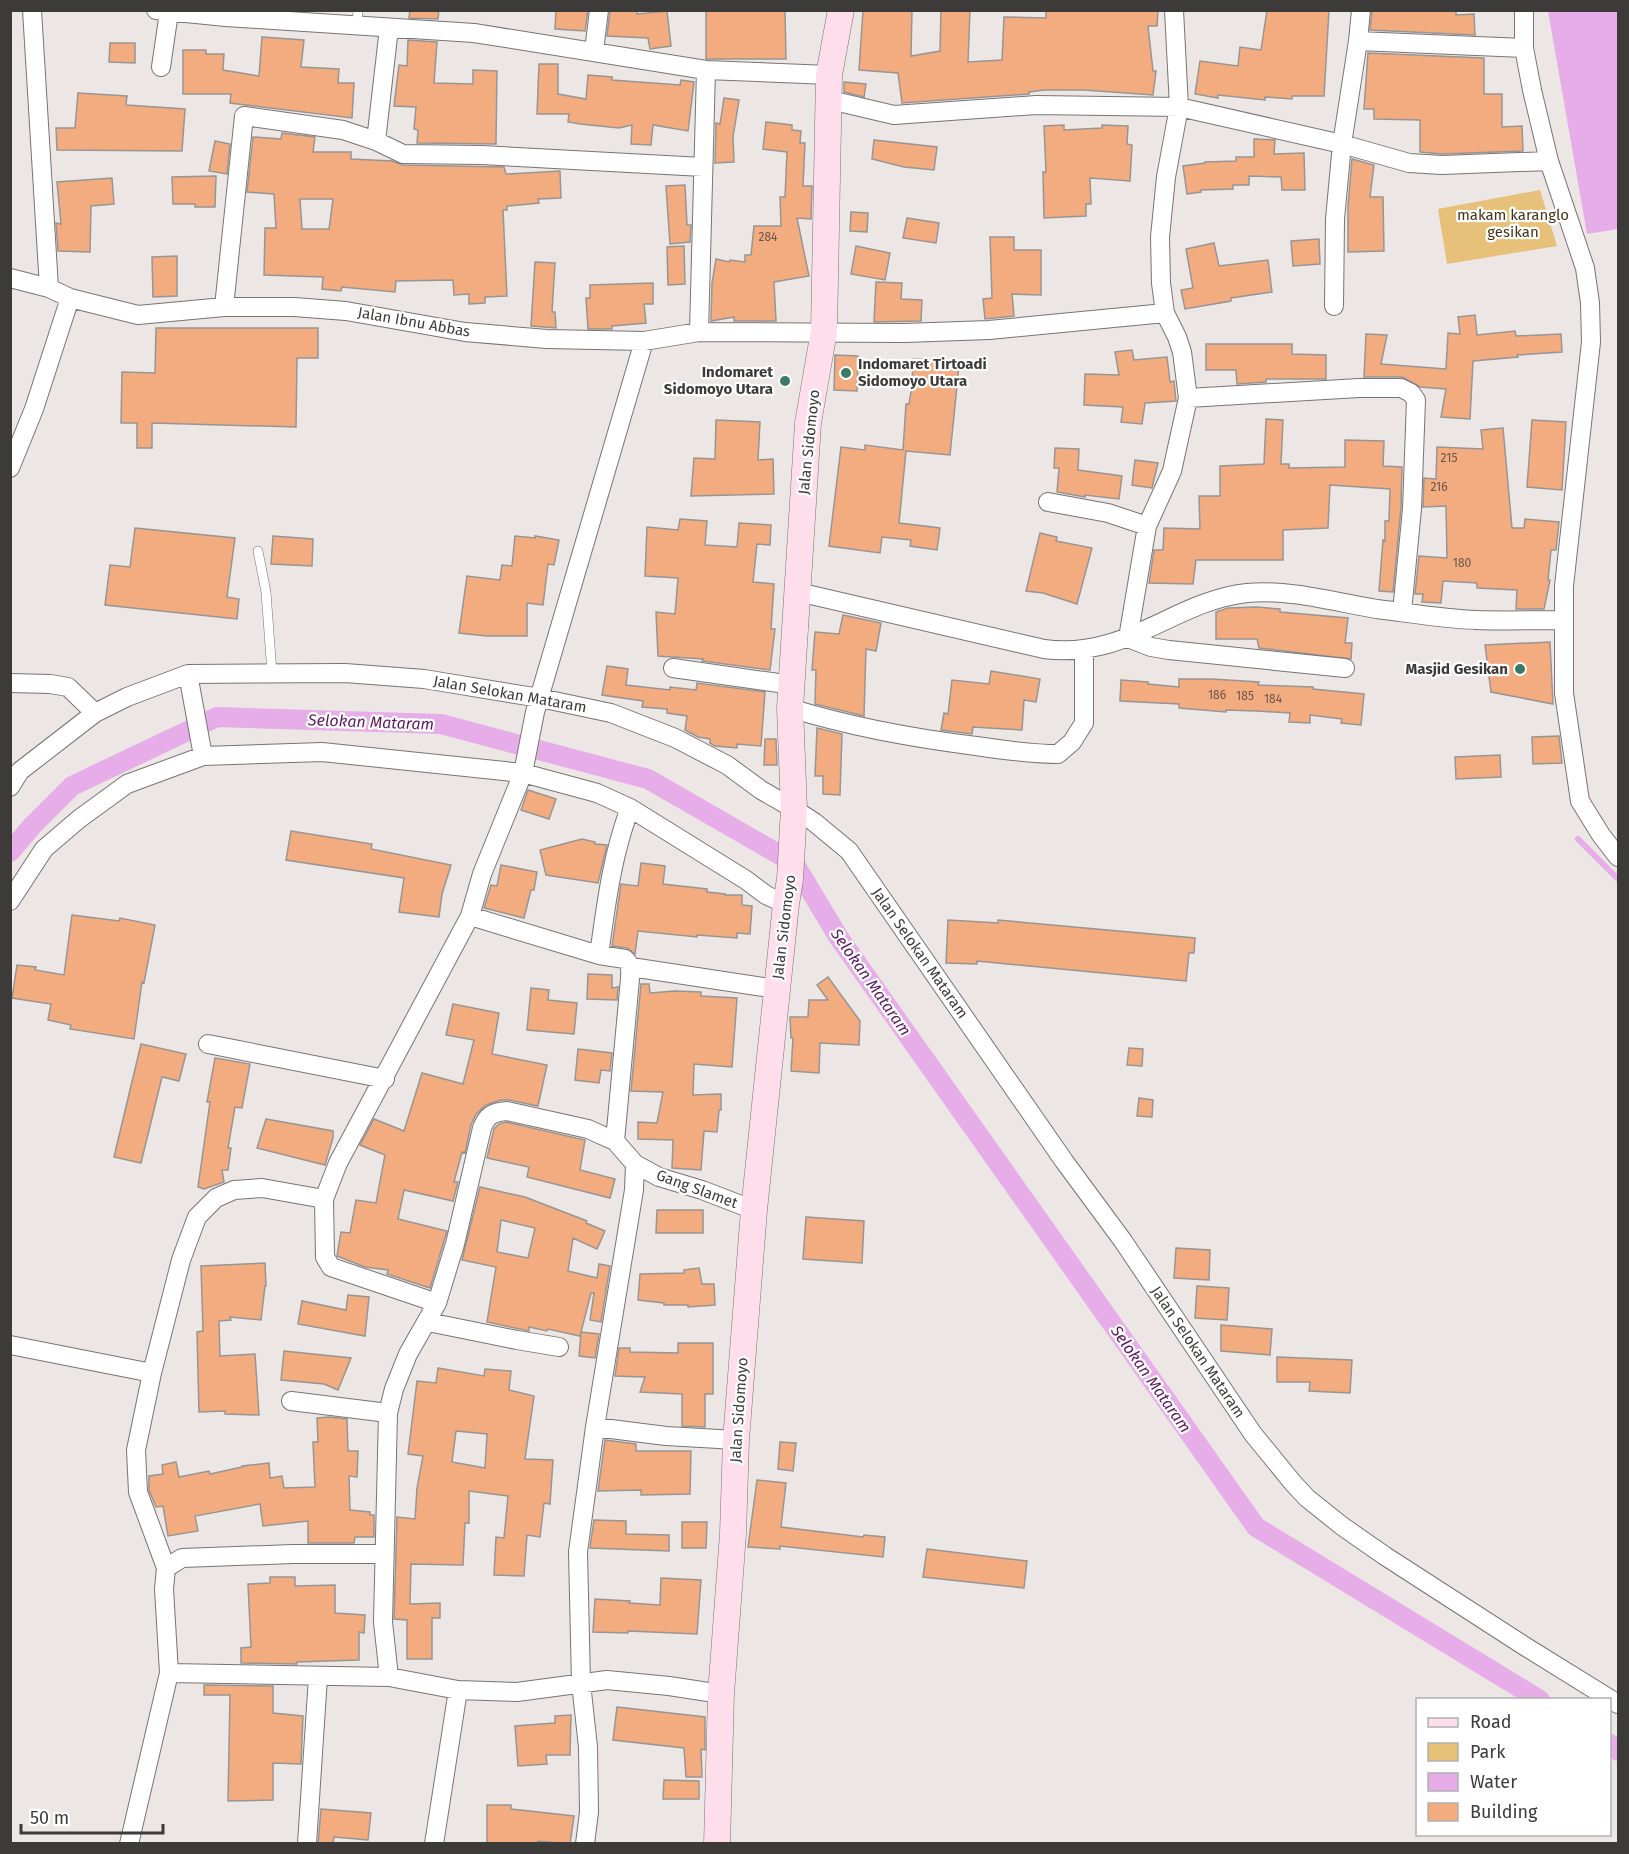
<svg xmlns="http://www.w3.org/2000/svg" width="1629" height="1854" viewBox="0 0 1629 1854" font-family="'Fira Sans',sans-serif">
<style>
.green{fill:#e7c17a}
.water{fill:#e6ade8}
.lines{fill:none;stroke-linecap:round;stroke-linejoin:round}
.stream{stroke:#e6ade8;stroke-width:6}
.canal{stroke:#e6ade8;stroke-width:20}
.building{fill:#f2ac80;stroke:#999592;stroke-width:1.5;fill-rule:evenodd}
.service-casing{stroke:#797473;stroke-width:10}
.minor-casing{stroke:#797473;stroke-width:20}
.secondary-casing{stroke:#797473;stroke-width:27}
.service{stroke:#fff;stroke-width:9}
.minor{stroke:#fff;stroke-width:18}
.secondary{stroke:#fedeeb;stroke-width:26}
.poi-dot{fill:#3c7a66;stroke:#fff;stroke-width:2}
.labels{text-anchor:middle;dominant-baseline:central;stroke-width:4.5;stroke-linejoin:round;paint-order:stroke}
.number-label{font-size:12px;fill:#6a564c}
.park-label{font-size:15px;fill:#453515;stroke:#fff}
.street-label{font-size:15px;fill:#3d3a3a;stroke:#fff}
.poi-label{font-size:15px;font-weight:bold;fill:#3d3a3a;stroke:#fff;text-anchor:end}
.water-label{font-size:16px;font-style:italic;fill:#5c1a60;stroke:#fff}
</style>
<rect width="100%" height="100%" fill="#ece6e5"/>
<path class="green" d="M1540,190L1557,246L1447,264L1438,209Z"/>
<path class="water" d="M1548,11H1618V229L1587,234Z"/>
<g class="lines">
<path class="stream" d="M1578,839L1618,879"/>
<path class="canal" d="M10,852L32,826L72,786L217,717L441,724L648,779L794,863L839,938L1256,1527L1540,1700
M1610,1744L1618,1751"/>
</g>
<path class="building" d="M410,10H439L438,19L409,18Z
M556,10H588L585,31L555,29Z
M610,10H637V14L667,11L671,46L650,49L648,38L607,36Z
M706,10H785L786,59H706Z
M863,10H912L911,56L940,51L941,10H970L968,62L1002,60L1004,17L1046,18V10H1158L1157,26H1148L1153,71H1156L1153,95L1084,90H1044L1029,92V94L902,103L898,73L859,70Z
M1267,10H1329L1324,96H1292V99L1265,97V100L1218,95V98L1195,94L1200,61L1238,66L1240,47L1261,50Z
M1372,10H1456V15L1474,14L1475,35L1370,30Z
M262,37L304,40L301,67L339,69L338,83H354L352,118L230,103L231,94H183V50H206V54H224L223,70L259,76Z
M408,40L437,42L434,83L473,84V70L497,71L496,144L417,143L418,130L414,129L416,107L394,106L399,65L407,66Z
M110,43H135V63L109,62Z
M1368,53L1484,58V94H1502V127L1522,126L1523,151L1442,154L1420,152V120L1374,119V109H1364Z
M539,64H558V94L586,99L588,75L612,77V80L680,85L681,80L694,82L688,131L653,125L651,145L631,144L632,125L619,128L580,124L568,122L569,114H537Z
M844,82L866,84L864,97L844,92Z
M78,93L127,96L126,105L185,109L182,151L57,150L56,128H75Z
M724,98L739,100L733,137L734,162L715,163L716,123L720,124Z
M766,122L792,125V130L801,131L800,143H805L803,186H812L811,219L797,218L809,276L774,282L776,321H734V317L711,321L712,283L716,259L729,262L730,260L745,262V255H751L754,226H781L780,197H785L787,152L763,149Z
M1064,125V130L1102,128V125L1128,126L1127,144L1132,145L1130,181L1090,178L1091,204H1086V216L1044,218L1043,172H1046L1044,126Z
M282,133L315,137L313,152H351V159L392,161L403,165L504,167L506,174L560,171L561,198L538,199L539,203L507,206V210H503L507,296L485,297V303L469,304V294L454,295L453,280L396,281L395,292L342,287L341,291L322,289L323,277L264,275L265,228H276L274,194L247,192L253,137L281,139ZM300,199H333L329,229H302Z
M1254,139L1275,140L1274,154L1304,153L1305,190H1282L1281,177L1249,176V185H1233V189L1201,190V192L1187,194L1183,166L1205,163V162L1236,161V157H1254Z
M874,140L937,147L934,170L904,167L872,159Z
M215,141L230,144L227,174L209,171Z
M1352,159L1374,165L1370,197H1383L1384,251L1348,252V206Z
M216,176L215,207H195V204H173L172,177Z
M112,178L114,204L91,206L90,252L58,251L56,223L61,224L57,182Z
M685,185L687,225H691L690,242L670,244L666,186Z
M851,212L868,213L867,232L850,231Z
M907,218L939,223L936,243L903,238Z
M990,237H1014V250H1041V295L1012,294L1014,316L985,319L983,299L992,298Z
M1319,239L1320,264L1293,266L1291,241Z
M1214,243L1219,266L1268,260L1272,292L1231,298V301L1185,309L1181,290L1193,288L1186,249Z
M684,246L685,284L668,285L667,247Z
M856,246L890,253L885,280L851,274Z
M177,256V296L153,297L152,257Z
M535,262L555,263L552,312H555L556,328L531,326Z
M876,282L902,283L901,299L922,300L921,321L874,322Z
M653,283V304H644L646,323L612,326V329H588L586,298H590V285Z
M1475,315L1477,335L1515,331L1516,336L1561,334L1562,352L1517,355L1518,357L1473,361L1470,419L1441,417L1446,389L1420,387L1402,377H1364L1366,334L1387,335L1381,364L1446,369L1448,333L1460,334L1458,317Z
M156,328H318V358H297L296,427L152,423V448H137V423H121L122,372L155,373Z
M1206,344H1292V354L1326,355V379H1266V382L1237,384L1236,370H1206Z
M1132,350L1134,360L1167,357L1170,382L1174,381L1176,401L1145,403L1142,424L1121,422L1123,407L1084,405L1085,374L1119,375L1115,352Z
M835,355L858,356L857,391L834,390Z
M913,359L936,360V364L959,366L950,455L906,451L899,523L940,528L937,550L910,546L911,540L882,537L880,553L829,546L841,447L865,450V445L903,450L906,404H909L912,385Z
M1266,419L1283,420L1281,464H1289V468L1345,467V440L1384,441L1383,466L1402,467L1401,508L1393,592L1379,591L1383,540L1385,541V521H1389L1390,489L1330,485L1328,528L1283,530V560H1196L1193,584L1149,583L1154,550H1163L1164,528L1200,529L1199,496H1220V466L1264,464Z
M716,420L760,422L758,460L773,459L774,494L691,496L694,458L715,459Z
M1532,420L1566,422L1562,490L1527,487Z
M1503,428L1512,528H1524L1525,519L1559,522L1556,550H1551L1548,580H1550L1544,609H1516L1517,590L1477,588V583L1443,581L1441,603L1422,602L1423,594H1415L1419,556L1447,558L1446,506L1423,507L1424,478L1436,479L1437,447L1483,449L1481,430Z
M1055,448L1079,449L1078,470L1122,476L1119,499L1085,495V497L1057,492L1059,468H1054Z
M1135,460L1158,463L1152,488L1132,485Z
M680,519L707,521L705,545L737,547L739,523L771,525L770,545L757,544L753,582L774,584L771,629H775L770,670L702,661L703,659L658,656L656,612L675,614L678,578L645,576L647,527L678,530Z
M135,528L235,538L227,597L239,599L237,619L105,605L110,565L130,567Z
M1040,533L1057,537L1056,541L1092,548L1077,604L1043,593L1026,591Z
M273,536L313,539L312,566L271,564Z
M515,536L535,538V536L559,540L554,565L548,564L543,605L527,603V636H487L459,633L467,576L500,580L502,565L512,566Z
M1256,607L1280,609V612L1348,618L1345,643H1352L1351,659L1259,648L1257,639H1216V612L1228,608Z
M843,615L881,623L876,651L866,649L864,716L815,704L816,670H812L815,632L839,634Z
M1550,642L1553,704L1491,692L1485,645Z
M607,666L628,669L626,685L670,690V687L696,690L697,683L765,692L761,746L737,744V748L715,746L710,743V739L698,737L685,730L687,716L667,713V709L642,707L643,701L602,695Z
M991,671L1040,679L1036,702L1024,700L1022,730L973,727L972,734L941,730L944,713L948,714L952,680L989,684Z
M1179,679H1212L1259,682L1258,685L1313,687V689L1364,694L1361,725L1341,723L1342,719L1310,715V723L1289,722L1290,713L1257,711L1226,710V712L1179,708V704L1120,701L1121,680L1148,682V684L1179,687Z
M817,728L842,734L840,795L823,794V776H815Z
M1559,736L1562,763L1533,764L1532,737Z
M765,739H776L777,765H764Z
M1500,755L1501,777L1456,779L1455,757Z
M528,790L556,799L549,819L521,810Z
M291,831L372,844L371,849L451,865L442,894L439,917L399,912L404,878L286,860Z
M582,839L595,842V844L607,845L598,883L546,875L540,850Z
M641,863L665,866L663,884L707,889V892L725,894V895H742V905L752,906L750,934L737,933V938L697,935V937L638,931L635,954L627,948L612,946L621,884L638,886Z
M501,865L537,872L534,890H531L524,918L484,908L491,885L497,886Z
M72,915L119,921L120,918L155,925L144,983L142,982L134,1039L70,1029L71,1025L48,1020L51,1004L12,998L17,965L36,967L35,970L64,975Z
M948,920L998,923V920L1195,938L1194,953H1189L1186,981L977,961V964L946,963Z
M588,974L612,975V988L618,987L617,1000L587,999Z
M828,977L860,1021L859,1045L820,1043L819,1073L791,1071L793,1038H791L790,1017H808L809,1000H828L817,985Z
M641,984H649L650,993L675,991L701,992V996L737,998L732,1067L694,1064L693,1095L721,1094V1110H719L717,1132L704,1131L701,1170L672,1168L673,1140L638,1139V1122L657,1123L663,1092L631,1091Z
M531,988L549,990L548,1000L577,1003L574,1034L527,1030Z
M453,1004L499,1013L492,1054L547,1065L538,1106L509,1100H501L486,1105L476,1114L471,1125L465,1153L462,1152L454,1182H458L453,1201L404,1190L398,1219L447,1231L430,1288L387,1274L388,1270L365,1267L337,1256L341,1232L350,1233L356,1200L376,1203L385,1155L360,1145L374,1119L404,1131L422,1073L463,1084L474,1040L446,1035Z
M141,1044L186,1054L179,1081L162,1077L141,1163L114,1157Z
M1129,1048L1143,1049L1142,1066L1127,1065Z
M578,1049L612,1053L610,1071L601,1070L599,1083L575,1080Z
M215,1058L250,1064L242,1108L235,1107L228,1148H231L228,1170H222L224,1182L204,1189L198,1187L210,1102H207Z
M1139,1098L1153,1100L1152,1117L1137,1116Z
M266,1119L333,1131V1138L325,1165L257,1148Z
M506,1122L585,1140L580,1170L615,1179L610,1198L527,1177L529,1167L487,1158L494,1129L499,1124Z
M480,1187L525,1197L587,1221L586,1223L605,1231L597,1249L573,1238L568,1271L597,1278L599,1264L610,1266L601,1322L590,1320L594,1293H591L581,1332L599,1334L595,1358L579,1356L581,1333L580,1336L548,1329L547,1331L529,1327V1331L487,1322L496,1267L462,1260ZM501,1220L535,1228L528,1258L497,1252Z
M657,1210H703V1233H656Z
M806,1217L864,1221L862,1263L803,1259Z
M1176,1248L1210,1250L1209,1280L1174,1278Z
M265,1263L266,1286H265L261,1320L230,1317L231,1320L219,1321L220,1356L255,1354L259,1415L225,1414V1411L199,1412L197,1332L203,1331L201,1266Z
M699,1268L702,1284H714L715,1305L688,1307V1305H664V1303L638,1300L640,1274L684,1273V1270Z
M1197,1286L1229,1288L1227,1320L1195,1318Z
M348,1295L369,1297L365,1336L298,1324L302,1301L346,1310Z
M1221,1325L1272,1329L1270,1355L1221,1351Z
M678,1343H713V1394H705V1427L682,1426V1394L640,1392L645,1377L615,1376L619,1348H630V1352L678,1353Z
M284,1351L351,1358L338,1390L324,1384L281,1380Z
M1277,1357L1352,1360L1350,1393L1309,1391L1310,1382H1277Z
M438,1368L484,1376L485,1369L511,1371L509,1390L534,1396L525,1459L553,1460L550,1504L544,1503L540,1537L527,1535L524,1576L494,1575L496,1537L504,1538L508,1496L469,1491V1523H465L463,1565L411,1564L410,1604L440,1603V1618H432V1659H407V1620L394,1619L397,1517L415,1519L417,1488L423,1456L408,1454L417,1381L436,1383ZM456,1431L487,1434L485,1468L452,1462Z
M329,1417L347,1419L348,1451H358L357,1477L349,1476L350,1510L370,1512V1515H374V1537H355L354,1543H308V1521L263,1526L260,1504L195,1516L198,1531L168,1536L163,1506L156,1507L149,1490V1476L163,1474L162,1465L176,1462L179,1477L209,1471L210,1474L242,1467V1466L269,1463L270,1478L282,1476L284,1488L315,1487L313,1442H318L317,1418Z
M605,1440L636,1444V1451H691L690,1494L641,1495V1490L598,1491Z
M780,1442L796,1443L793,1471L778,1469Z
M757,1480L786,1483L781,1527L863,1537L864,1535L885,1537L883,1557L780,1546V1549L748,1547Z
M594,1520L626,1521V1534L669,1535V1551L590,1548Z
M682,1522H707L706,1548H682Z
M927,1549L1027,1561L1024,1588L923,1577Z
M270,1577H295V1586L335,1585V1613L365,1615L364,1633L359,1632V1660L297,1662V1664L241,1663V1648L251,1647L248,1584L270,1583Z
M661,1578L701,1580L697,1634L628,1631V1633L593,1632L595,1599L630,1601L629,1603L660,1605Z
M204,1685L273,1686V1713L303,1716L301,1764L273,1763V1800L228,1801L230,1695H204Z
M617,1707L705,1717V1750L701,1749L702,1777H686L684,1748L613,1740Z
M571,1715L570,1755H546L547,1764L518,1766L515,1726L555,1723V1716Z
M664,1780L699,1781V1799H663Z
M487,1805H511V1809L574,1816L570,1844L538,1841V1844H487Z
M321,1809L371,1813L368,1840L334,1837L333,1844H318Z"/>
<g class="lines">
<g class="service-casing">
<path id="service" d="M357,26L358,10
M258,551L266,592L272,673"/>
</g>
<g class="minor-casing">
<path id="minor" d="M32,10L49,288
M156,10L226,17L474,33L706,70L829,75
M1524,10V48L1532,90L1549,161L1585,268L1590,303L1591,342L1564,586V693L1580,801L1601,835L1618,857
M1358,41L1524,48
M594,51L599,10
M161,67L169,12
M830,100L894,115L1036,105L1179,107L1174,10
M376,141L389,28
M10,278L49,288L70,298L138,315L224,307H294L346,311L465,332L547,339L644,341L699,332L904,333L989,330L1165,313
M1334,306L1335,219L1342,144L1409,163L1442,165L1549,161
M224,307L244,116L343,130L376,141L403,154L482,155L703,167
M699,332L706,70
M1188,398L1359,388H1401L1411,393L1416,400L1412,509L1402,612
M10,468L34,409L70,298
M1048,502L1108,513L1147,526L1128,638L1151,647L1169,650L1345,668
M1147,526L1172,471L1188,398L1182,352L1177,337L1165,313L1161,283L1160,237L1166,177L1179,107L1342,144L1358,41L1361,10
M798,592L1044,649C1126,660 1174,601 1247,593C1290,589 1334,602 1377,609C1410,613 1444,619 1476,620C1505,621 1534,620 1563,620
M673,668L792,685
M188,674L203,756
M10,683L50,684L68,687L95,713
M790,708C851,727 912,738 976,746C1003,750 1031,754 1058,754L1072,742L1084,723V651
M10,787L20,771L95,713L127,697L188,674L345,673L424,679L540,698L611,713L675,738L727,765L761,790L794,809L814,822L849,851L1064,1161L1123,1241L1253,1434L1293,1483L1307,1498L1342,1526L1385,1556L1526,1647L1618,1704
M10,901L44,849L79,819L127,784L203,756L322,752L523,773L597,793L630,808L746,880L766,895L786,904
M470,916L599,955L625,959C632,965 630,971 630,979L615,1141
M599,955C606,905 612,855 630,808
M631,967L777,989
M208,1044L385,1079
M437,1303L331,1267L325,1257L324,1199L338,1163L470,916L482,874L523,773L535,712L644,341
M428,1322L517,1340L559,1347
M10,1345L152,1373
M291,1401L388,1413
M595,1427L666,1436L736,1440
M166,1568L182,1558L293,1554H384
M169,1673L389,1677
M721,1694L669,1686L607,1680L517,1692L458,1690L389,1677L383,1622L388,1413L394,1389L408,1354L437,1303L455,1244L482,1128C487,1115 493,1112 507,1111L588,1129L599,1134L615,1141L635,1164L659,1177L702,1190L754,1210
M129,1844L169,1673L164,1589L166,1568L138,1492L136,1450L152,1373L181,1260L197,1217L216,1198L234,1190L262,1188L324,1199
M307,1844L318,1677
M434,1844L458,1690
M585,1844L589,1812L588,1747L581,1683L578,1552L595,1427L634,1190L635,1164"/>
</g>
<g class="secondary-casing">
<path id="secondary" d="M717,1844L721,1694L733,1534L736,1440L754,1210L786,904L790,879L794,809L790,708L808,423L824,331L829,75L841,10"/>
</g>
<use href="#service" class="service"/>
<use href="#minor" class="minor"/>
<use href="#secondary" class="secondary"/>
</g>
<g class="poi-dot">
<circle cx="846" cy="373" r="6"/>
<circle cx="785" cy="381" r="6"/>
<circle cx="1520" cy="669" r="6"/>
</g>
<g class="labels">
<g class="number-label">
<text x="768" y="237">284</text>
<text x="1449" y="458">215</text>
<text x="1439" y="487">216</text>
<text x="1462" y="563">180</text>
<text x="1217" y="695">186</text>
<text x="1245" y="696">185</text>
<text x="1273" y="699">184</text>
</g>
<g class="park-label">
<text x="1513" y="215">makam karanglo<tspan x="1513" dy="17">gesikan</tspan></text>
</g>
<g class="street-label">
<text transform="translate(414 322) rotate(10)">Jalan Ibnu Abbas</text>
<text transform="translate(809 442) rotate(-84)">Jalan Sidomoyo</text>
<text transform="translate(510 694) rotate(10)">Jalan Selokan Mataram</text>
<text transform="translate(784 927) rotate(-83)">Jalan Sidomoyo</text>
<text transform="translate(920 953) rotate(55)">Jalan Selokan Mataram</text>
<text transform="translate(697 1189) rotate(20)">Gang Slamet</text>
<text transform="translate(1198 1352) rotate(56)">Jalan Selokan Mataram</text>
<text transform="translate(739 1410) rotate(-86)">Jalan Sidomoyo</text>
</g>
<g class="poi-label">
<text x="858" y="364" text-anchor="start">Indomaret Tirtoadi<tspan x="858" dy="17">Sidomoyo Utara</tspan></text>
<text x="773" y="372">Indomaret<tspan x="773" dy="17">Sidomoyo Utara</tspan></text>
<text x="1508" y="669">Masjid Gesikan</text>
</g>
<g class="water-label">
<text transform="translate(371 722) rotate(2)">Selokan Mataram</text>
<text transform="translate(871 982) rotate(55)">Selokan Mataram</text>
<text transform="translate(1151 1379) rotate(55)">Selokan Mataram</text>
</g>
</g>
<rect width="1629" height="1854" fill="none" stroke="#3d3a3a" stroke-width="24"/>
<rect x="1416" y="1698" width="195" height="138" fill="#ffffff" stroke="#b1b0b0" stroke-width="1.5"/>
<rect x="1428" y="1718" width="30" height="9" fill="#fedeeb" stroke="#b1b0b0" stroke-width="1.5"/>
<text x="1470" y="1728" font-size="18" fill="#3d3a3a">Road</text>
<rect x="1428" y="1743" width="30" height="18" fill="#e7c17a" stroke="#b1b0b0" stroke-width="1.5"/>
<text x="1470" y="1758" font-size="18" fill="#3d3a3a">Park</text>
<rect x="1428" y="1773" width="30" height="18" fill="#e6ade8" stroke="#b1b0b0" stroke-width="1.5"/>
<text x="1470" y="1788" font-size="18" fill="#3d3a3a">Water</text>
<rect x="1428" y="1803" width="30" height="18" fill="#f2ac80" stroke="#b1b0b0" stroke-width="1.5"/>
<text x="1470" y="1818" font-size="18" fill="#3d3a3a">Building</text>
<path d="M21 1824v9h142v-9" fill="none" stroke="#3d3a3a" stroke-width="3"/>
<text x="30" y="1824" font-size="18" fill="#3d3a3a" stroke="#ffffff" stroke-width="4.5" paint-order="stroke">50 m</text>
</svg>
